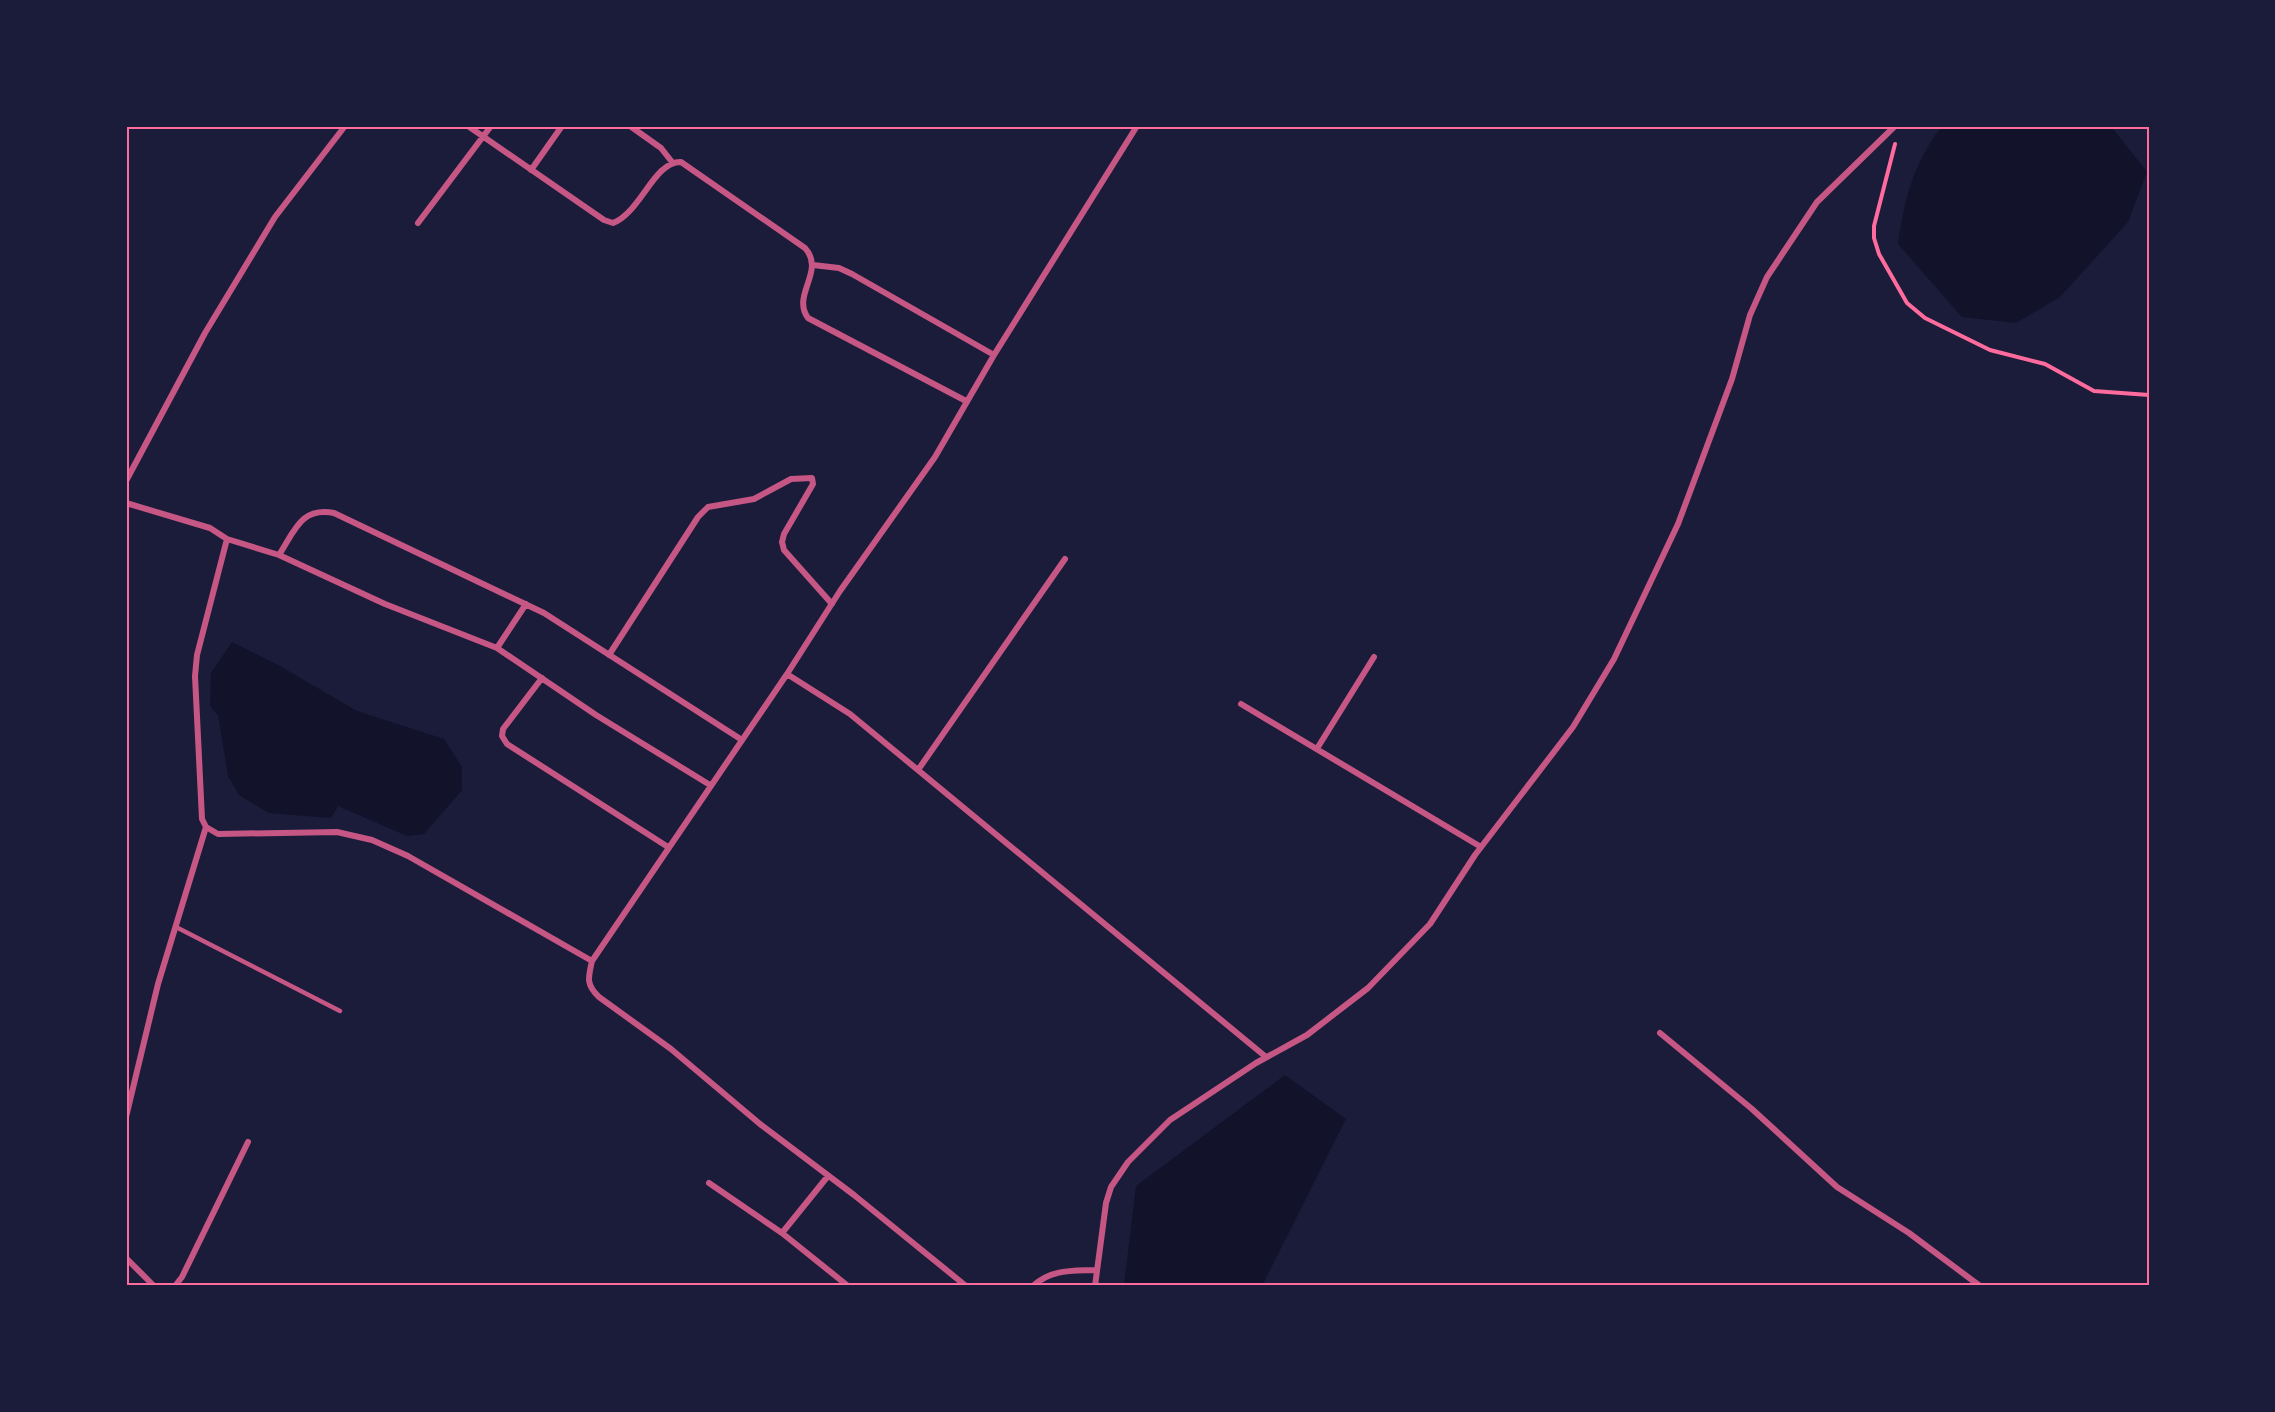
<svg xmlns="http://www.w3.org/2000/svg" width="2275" height="1412" viewBox="0 0 2275 1412" font-family="'PT Sans Narrow',sans-serif">
<style>
.water{fill:#12122b}
.lines{fill:none;stroke-linecap:round;stroke-linejoin:round}
.path{stroke:#ff6b9d;stroke-width:4}
.service{stroke:#c65784;stroke-width:4.5}
.minor{stroke:#c65784;stroke-width:6}
.neatline{fill:none;stroke:#ff6b9d;stroke-width:2}
</style>
<rect width="100%" height="100%" fill="#1b1b3a"/>
<path class="water" d="M1942,126H2111L2147,172L2128,222L2060,297L2016,323L1962,317L1898,244C1904,200 1914,162 1942,126Z
M232,642L278,665L357,711L444,739L462,767V790L424,834L407,836L338,806L331,818L269,813L239,795L228,776L218,715L210,706L211,673Z
M1285,1075L1346,1119L1262,1286H1124L1136,1186Z"/>
<g class="lines">
<path class="path" d="M1895,144L1874,226V238L1879,254L1907,303L1925,318L1990,350L2045,364L2094,391L2149,395"/>
<path class="service" d="M176,927L340,1011"/>
<path class="minor" d="M468,126L604,220L613,223C641,212 654,161 681,162L805,248C826,271 791,295 808,318L966,401
M630,126L661,148L672,162
M531,170L562,126
M418,223L491,126
M813,265L839,268L852,274L994,355
M126,481L205,333L275,217L345,126
M126,503L210,528L227,539L197,655L195,676L202,819L206,827L218,834L337,832L372,840L408,856L592,961
M227,539L279,555L385,604L497,648L596,715L710,785
M279,555C295,530 301,507 334,513L544,613L742,740
M497,648L526,604
M609,655L698,517L708,507L754,499L791,479L812,478L813,484L784,534L782,542L784,550L832,604
M787,674L850,714L1266,1057
M542,678L503,729L502,736L507,744L668,847
M1241,704L1481,847
M1318,747L1374,657
M918,770L1065,559
M1660,1033L1752,1109L1837,1187L1909,1233L1980,1286
M126,1117L158,984L206,827
M709,1183L782,1233L848,1286
M782,1233L828,1176
M126,1258L154,1286
M175,1286L182,1277L248,1142
M966,1286L854,1195L760,1124L671,1049L599,997C586,985 588,978 592,961L787,674L840,591L935,457L994,355L1137,126
M1033,1286C1051,1269 1072,1271 1095,1270
M1095,1286L1106,1203L1111,1187L1128,1162L1170,1120L1256,1063L1307,1035L1368,988L1430,924L1475,855L1573,727L1614,659L1678,524L1732,379L1750,315L1767,277L1817,202L1895,126"/>
</g>
<rect width="2275" height="1412" fill="none" stroke="#1b1b3a" stroke-width="255"/>
<rect x="128" y="128" width="2020" height="1156" class="neatline"/>
</svg>
